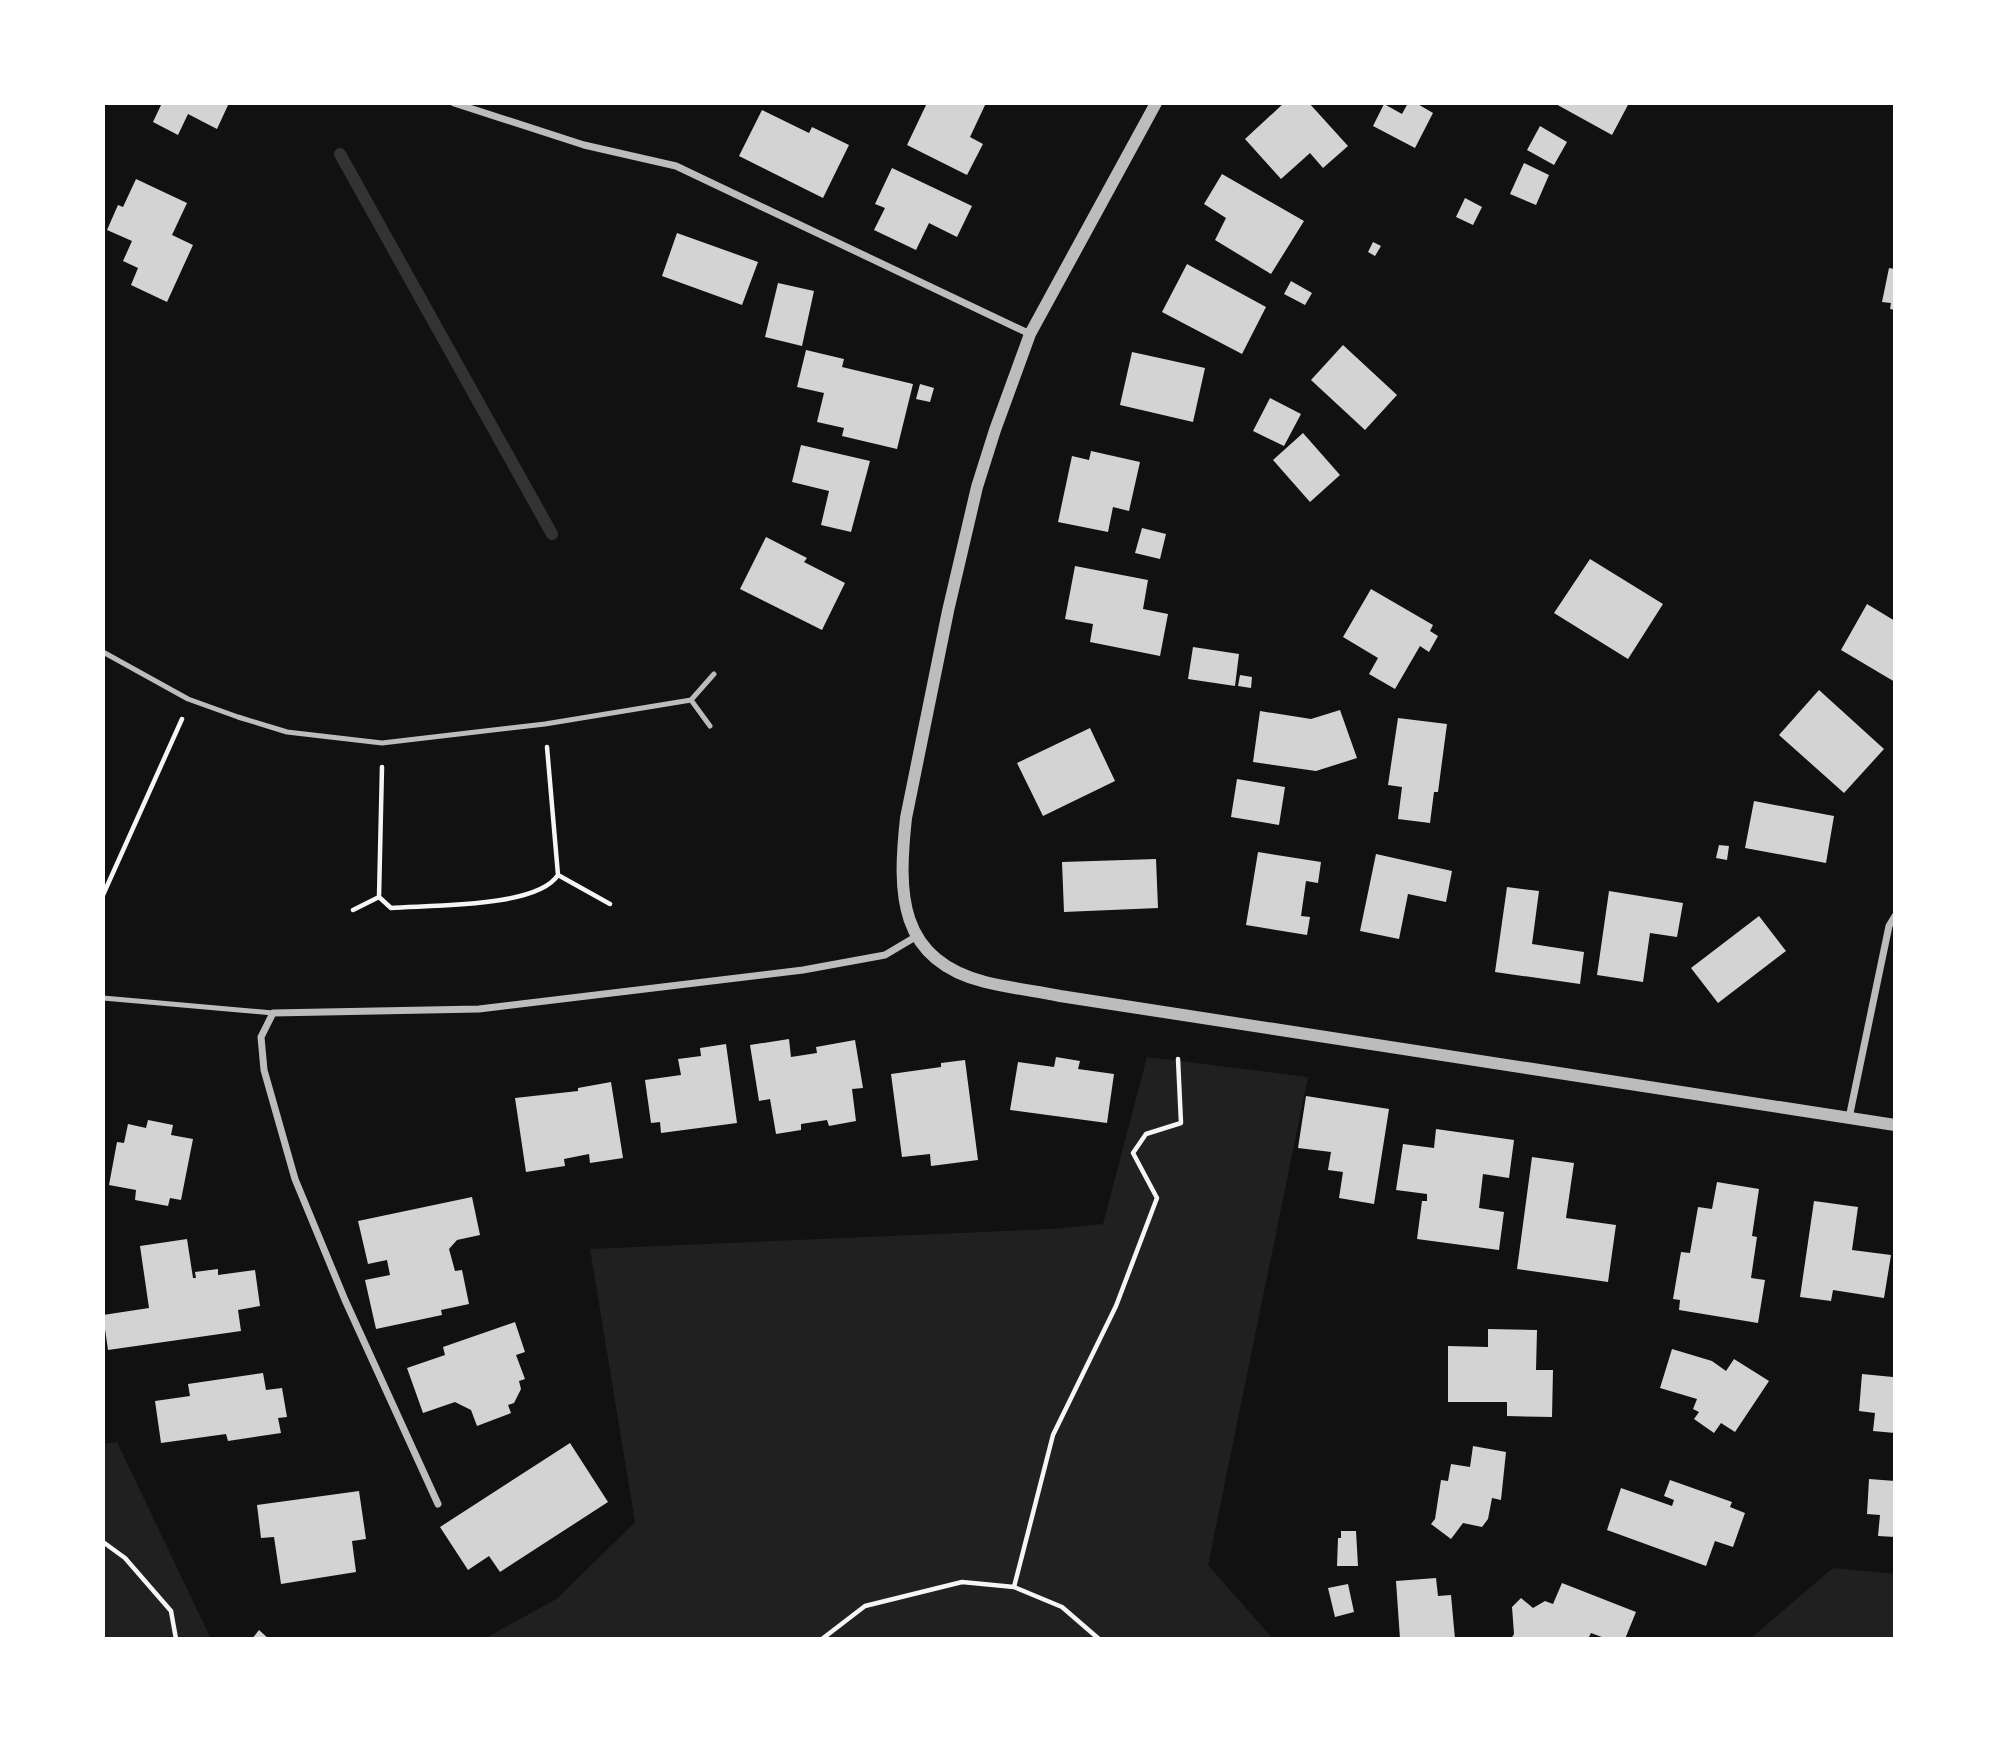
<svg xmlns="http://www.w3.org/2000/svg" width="1998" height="1742" viewBox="0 0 1998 1742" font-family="Ubuntu,sans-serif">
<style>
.green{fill:#202020}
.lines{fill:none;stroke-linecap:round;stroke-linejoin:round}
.stream{stroke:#333;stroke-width:12}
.building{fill:#d3d3d3}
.path{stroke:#f5f5f5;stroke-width:4.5}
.service{stroke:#bcbcbc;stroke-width:5}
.minor{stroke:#bcbcbc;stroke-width:7}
.tertiary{stroke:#bcbcbc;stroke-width:12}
</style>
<rect width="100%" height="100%" fill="#111"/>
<path class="green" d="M1147,1057L1308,1077L1208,1565L1273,1639H484L558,1598L635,1522L590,1249L1053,1229L1103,1224Z
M117,1442L211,1639H103V1444Z
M1833,1568L1895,1574V1639H1750Z"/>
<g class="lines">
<path class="stream" d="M340,154L552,534"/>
</g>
<path class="building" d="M162,103H229L217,129L188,114L178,135L153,122Z
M927,103H986L970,137L983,144L967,175L907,145Z
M1284,103H1309L1348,146L1323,168L1310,153L1281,179L1245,139Z
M1408,103H1416L1433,113L1415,148L1373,126L1384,104L1402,114Z
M1554,103H1629L1612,135Z
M762,110L809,133L812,127L849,145L823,198L739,156Z
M1540,126L1567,142L1554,165L1527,150Z
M1524,163L1549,175L1536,205L1510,194Z
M892,168L972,206L957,237L929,223L916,250L874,230L885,208L875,204Z
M1222,174L1304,221L1271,274L1215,240L1226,218L1204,204Z
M136,179L187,203L172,235L193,245L167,302L131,285L138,268L123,261L132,241L107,230L118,205L123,207Z
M1465,198L1482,207L1473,225L1456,217Z
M677,233L758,262L742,305L662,276Z
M1373,242L1381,246L1375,256L1368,252Z
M1187,264L1266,307L1242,354L1162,312Z
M1889,268L1895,269V310L1890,309L1891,303L1882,302Z
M1291,281L1312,293L1305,305L1284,294Z
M778,283L814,291L802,346L765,337Z
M1343,345L1397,395L1365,430L1311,380Z
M806,350L844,359L842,367L913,384L897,449L842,436L844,428L817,422L824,393L797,387Z
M1132,352L1205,368L1193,422L1120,405Z
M920,384L934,388L930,402L916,399Z
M1270,398L1301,414L1284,446L1253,431Z
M1303,433L1340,475L1310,502L1273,460Z
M801,445L870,461L851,532L821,525L829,491L792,482Z
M1091,451L1140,462L1129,511L1113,507L1108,532L1058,522L1072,456L1089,460Z
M1142,528L1166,534L1160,559L1135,553Z
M766,537L807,558L804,562L845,583L822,630L740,589Z
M1590,559L1663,604L1628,659L1554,613Z
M1075,566L1148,580L1143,609L1168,614L1160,656L1090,642L1093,624L1065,619Z
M1371,589L1433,625L1430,631L1438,636L1429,652L1420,646L1395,689L1369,674L1378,658L1343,637Z
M1867,604L1895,621V682L1841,650Z
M1193,647L1239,654L1235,686L1188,679Z
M1240,675L1252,677L1251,688L1238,686Z
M1819,690L1884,749L1844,793L1779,735Z
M1340,710L1357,758L1316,771L1253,762L1260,711L1311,719Z
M1398,718L1447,724L1438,792H1434L1430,823L1398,819L1402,787L1388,785Z
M1090,728L1115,781L1043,816L1017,763Z
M1237,779L1285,787L1279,825L1231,817Z
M1754,801L1834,816L1826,863L1745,848Z
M1719,845L1729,846L1727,860L1716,858Z
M1258,852L1321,862L1318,883L1306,881L1301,916L1310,917L1307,935L1246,925Z
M1376,854L1452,871L1446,902L1408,894L1399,939L1360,931Z
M1156,859L1158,908L1064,912L1062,862Z
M1507,887L1539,891L1532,944L1584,952L1580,984L1495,972Z
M1609,891L1683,903L1677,937L1650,933L1643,982L1597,975Z
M1759,916L1786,951L1718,1003L1691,968Z
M789,1039L791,1057L817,1053L816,1047L855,1040L863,1088L852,1089L856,1121L829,1126L827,1120L801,1124V1130L776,1134L770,1099L759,1101L750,1045Z
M726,1044L737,1123L661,1133L660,1122L651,1123L645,1080L681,1075L678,1059L701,1056L700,1048Z
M1056,1057L1080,1061L1078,1069L1114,1074L1107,1123L1010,1110L1018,1062L1054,1067Z
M965,1060L978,1160L931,1166L930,1154L902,1157L891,1074L941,1067V1063Z
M611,1082L623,1158L590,1163L589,1154L564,1159L565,1166L526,1172L515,1098L578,1091V1088Z
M1306,1096L1389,1109L1374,1204L1339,1198L1343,1172L1328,1170L1331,1152L1298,1148Z
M148,1120L173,1125L171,1135L193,1139L181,1200L170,1198L168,1206L135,1200L136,1190L109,1185L117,1142L124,1143L128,1124L146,1128Z
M1436,1129L1514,1140L1509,1178L1483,1174L1479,1208L1504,1212L1499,1250L1417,1239L1422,1201H1427V1194L1396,1190L1403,1144L1434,1148Z
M1532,1157L1574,1163L1566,1218L1616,1225L1608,1282L1517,1269Z
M1717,1182L1759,1189L1752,1236L1757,1237L1751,1278L1765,1280L1758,1323L1679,1310L1680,1300L1673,1299L1681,1252L1690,1253L1698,1207L1712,1209Z
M472,1197L480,1235L457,1240L449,1249L455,1271L462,1270L469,1304L441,1310L442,1315L376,1329L365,1280L390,1275L387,1260L368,1264L358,1221Z
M1814,1201L1858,1207L1852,1250L1891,1255L1884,1298L1833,1290L1831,1301L1800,1297Z
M187,1239L193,1278H196L195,1272L218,1269V1275L255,1270L260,1306L238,1310L241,1331L108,1350L103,1315L149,1308L140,1246Z
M515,1322L525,1352L516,1355L525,1379L519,1381L521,1389L514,1403L508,1405L511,1413L477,1426L471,1410L455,1402L423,1413L407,1368L445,1355L443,1347Z
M1488,1329L1537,1330L1536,1370H1553L1552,1417L1507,1416V1402H1448V1346L1488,1347Z
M1672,1349L1712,1361L1726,1371L1734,1359L1769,1381L1735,1432L1721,1423L1714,1433L1694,1419L1699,1412L1693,1409L1697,1399L1660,1388Z
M263,1373L266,1390L282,1388L287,1417L278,1418L281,1433L228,1441L226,1434L161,1443L155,1401L190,1396L188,1384Z
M1862,1374L1893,1377L1895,1433L1873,1431L1875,1413L1859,1411Z
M570,1443L608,1502L500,1572L489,1556L468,1570L440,1527Z
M1473,1446L1506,1452L1501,1500L1492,1498L1488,1519L1482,1527L1463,1523L1451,1539L1431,1524L1435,1519L1441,1480L1448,1481L1451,1464L1470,1467Z
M1869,1479L1895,1481V1537L1878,1536L1880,1515L1867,1514Z
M1670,1480L1732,1502L1730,1507L1745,1513L1733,1547L1715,1541L1706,1566L1607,1530L1621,1488L1672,1506L1674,1500L1664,1496Z
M359,1491L366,1539L352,1541L356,1572L281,1584L274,1537L261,1538L257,1505Z
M1341,1531H1356L1358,1566H1337L1338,1538H1341Z
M1436,1578L1438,1596L1451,1595L1455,1639H1400L1396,1581Z
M1562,1583L1636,1612L1625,1639H1607L1591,1633L1588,1639H1511L1514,1634L1512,1607L1521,1598L1533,1608L1545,1601L1553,1604Z
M1348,1584L1354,1612L1335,1617L1328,1588Z
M259,1630L269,1639H252Z"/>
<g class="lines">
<path class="path" d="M382,767L379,897L391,908C429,905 537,908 558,875L547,747
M558,875L610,904
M103,895L182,719
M353,910L379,897
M103,1542L125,1558L171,1611L176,1639
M1014,1587L1062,1607L1099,1639
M822,1639L865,1606L962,1582L1014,1587L1053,1435L1116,1306L1157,1198L1133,1153L1146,1134L1181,1123L1178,1059"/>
<path class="service" d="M103,652L188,699L238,717L287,732L382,743L545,724L691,700L714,674
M691,700L710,726
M103,998L273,1013"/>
<path class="minor" d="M454,103L584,145L676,166L1030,334
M1849,1118L1889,926L1895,916
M438,1504L345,1300L295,1179L264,1070L261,1037L273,1013L479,1009L803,970L885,955L917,936"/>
<path class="tertiary" d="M1156,103L1030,334L995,430L977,487L948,611L906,818C898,892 897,960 985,982C1010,988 1035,991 1060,996L1895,1125"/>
</g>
<rect width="1998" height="1742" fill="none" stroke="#ffffff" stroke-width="210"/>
</svg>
